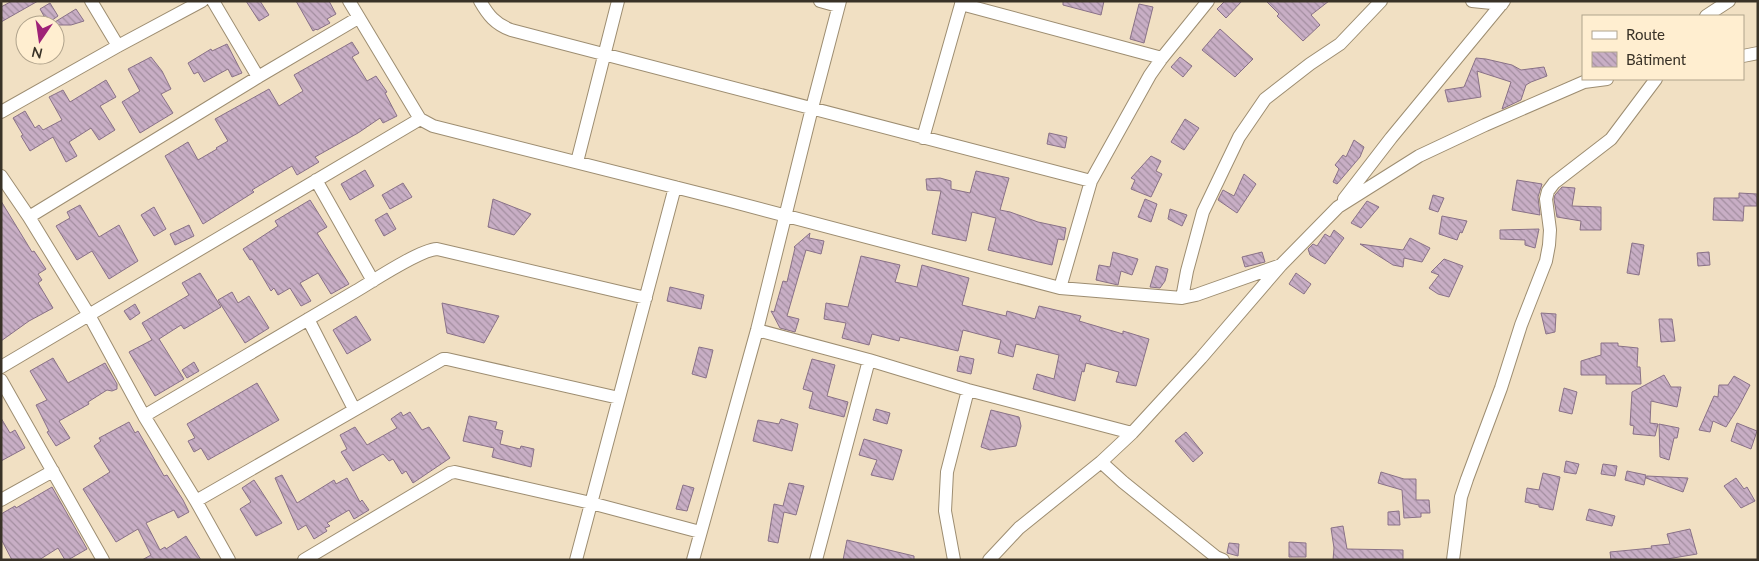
<svg xmlns="http://www.w3.org/2000/svg" width="1759" height="561" viewBox="0 0 1759 561" font-family="Lato,sans-serif">
<style>
.building{fill:url(#building-back-hatch);stroke:#897187}
.lines{fill:none;stroke-linecap:round;stroke-linejoin:round}
.street-casing{stroke:#9d8d71;stroke-width:14}
.street{stroke:#fff;stroke-width:12}
</style>
<defs>
<pattern id="building-back-hatch" width="6" height="6" patternUnits="userSpaceOnUse" patternTransform="scale(1.25)"><rect width="6" height="6" fill="#c8aec5"/><path d="M-1 5l2 2M0 0l6 6M5-1l2 2" fill="none" stroke="#a38ea0"/></pattern>
</defs>
<rect width="100%" height="100%" fill="#f1e0c3"/>
<path class="building" d="M12,1H38L1,22V7Z
M246,1H260L269,15L259,21Z
M296,1H329L336,14L327,19L330,23L317,30L316,29L313,31Z
M1063,1H1104L1101,15L1063,5Z
M1225,1H1242L1226,18L1217,9Z
M1266,1H1329L1311,15L1320,25L1303,41L1277,16L1279,14Z
M50,3L58,16L48,23L40,9Z
M1139,4L1153,7L1144,43L1130,39Z
M76,9L84,21L71,25H50Z
M1220,29L1253,59L1235,77L1202,50Z
M352,42L359,53L352,57L367,81L376,76L387,92L385,93L397,116L383,123L380,118L358,133L315,157L319,162L297,175L292,166L252,190L254,192L203,224L165,156L188,142L198,160L217,149L216,148L228,141L215,119L269,89L279,106L303,91L294,75Z
M227,44L242,73L232,77L228,69L204,82L198,72L194,74L188,63L211,49L212,51Z
M151,57L162,71L171,89L161,94L173,113L140,133L122,102L140,91L128,69Z
M1180,57L1192,66L1183,77L1171,67Z
M1476,58L1486,59L1512,65L1521,70L1544,67L1547,76L1531,82L1526,85L1521,100L1502,109L1511,82L1477,71L1481,97L1448,102L1445,90L1464,87Z
M106,80L116,97L100,106L115,130L99,140L91,128L69,142L77,156L66,162L53,137L30,151L21,136L23,135L13,118L25,111L35,128L39,125L43,130L62,120L49,97L63,90L70,102Z
M1185,119L1199,128L1184,150L1171,142Z
M1049,133L1067,137L1065,148L1047,144Z
M1354,140L1364,147L1360,157L1337,184L1333,182L1339,169L1335,165L1343,155L1346,157Z
M1151,156L1161,161L1156,171L1162,174L1151,197L1131,189L1135,180L1131,178Z
M365,170L374,186L350,200L341,184Z
M976,171L1009,178L1000,210L1010,212L1038,222L1066,228L1064,240L1058,239L1052,265L988,250L996,218L972,212L966,241L932,234L941,191L927,190L926,179L940,178L951,181V189L970,193Z
M1244,174L1256,184L1237,213L1218,200L1223,190L1234,196Z
M1517,180L1542,184L1538,197L1540,215L1512,210Z
M403,183L412,197L390,209L382,195Z
M1562,187L1575,188L1572,206L1601,207V230H1580L1581,221L1557,217L1554,199L1555,195Z
M1739,193L1757,194V206H1744L1743,221L1713,220L1714,198H1739Z
M1433,195L1444,198L1438,212L1429,209Z
M493,199L531,214L514,235L488,227Z
M1145,199L1157,204L1151,222L1138,217Z
M310,200L327,227L317,233L349,284L331,294L318,273L300,283L311,301L301,306L290,288L278,295L274,288L271,291L252,259L250,260L243,249L278,226L275,221Z
M1,201L32,252L34,251L46,269L38,274L42,280L38,283L53,308L29,321L1,341Z
M1367,201L1379,207L1361,228L1351,223Z
M80,205L99,237L119,225L138,261L109,279L92,251L77,260L56,226L70,218L67,212Z
M154,207L166,229L154,236L141,215Z
M1170,209L1187,215L1182,226L1168,219Z
M387,213L396,229L384,236L375,220Z
M1442,216L1467,221L1462,233L1460,232L1457,240L1439,234Z
M189,225L194,236L175,245L170,234Z
M1539,229L1535,248L1525,245V240L1500,239V230Z
M1334,230L1344,238L1325,264L1310,255L1308,249L1313,244L1317,246L1325,234L1330,237Z
M810,233L809,238L824,241L821,254L806,250L787,316L799,319L795,332L780,328L771,311L774,312L783,281L787,282L795,248L794,247Z
M1410,238L1430,248L1422,262L1404,258L1403,267L1393,265L1360,244L1403,250Z
M1632,243L1644,245L1639,275L1627,273Z
M1113,252L1138,259L1132,275L1121,271L1118,285L1096,280L1099,265L1110,267Z
M1262,252L1265,262L1245,267L1242,257Z
M1709,252L1710,265L1698,266L1697,253Z
M861,256L900,265L895,282L917,287L922,265L969,278L962,305L1006,316L1007,311L1035,319L1039,306L1081,316L1079,321L1123,334V331L1149,339L1136,386L1116,382L1119,372L1086,363L1084,372L1082,371L1075,401L1033,389L1037,374L1054,379L1059,355L1016,344L1013,357L998,353L1001,340L963,330L958,351L900,337L899,341L872,334L869,345L842,338L846,323L824,319L826,303L848,307Z
M1444,259L1463,266L1449,297L1438,294L1429,288L1439,275L1431,272Z
M1156,266L1168,269L1165,281L1160,288L1150,287Z
M200,273L221,307L184,329L181,325L159,339L184,379L155,396L129,352L152,340L142,323L189,295L182,283Z
M1296,273L1311,284L1304,294L1289,284Z
M670,287L704,295L701,309L667,301Z
M232,292L238,303L249,296L269,328L245,343L218,300Z
M442,303L499,316L484,343L447,333Z
M135,304L140,313L130,320L124,311Z
M1541,313L1556,314L1555,332L1546,334Z
M356,316L371,340L347,354L333,330Z
M1659,319H1672L1675,341L1661,342Z
M1601,343H1618V346L1638,348L1637,367H1640L1641,384H1606V375H1581V361L1601,355Z
M699,347L713,350L706,378L692,374Z
M960,356L974,359L971,374L957,371Z
M53,358L68,383L105,363L117,384V389L112,391L107,390L88,402L89,404L59,421L70,438L56,446L47,432L49,431L36,405L47,400L30,371Z
M812,359L835,365L827,396L848,402L844,417L809,408L813,392L803,389Z
M194,362L199,371L187,378L182,370Z
M1664,375L1671,387H1681L1677,407L1651,401L1650,423L1658,424L1655,436L1633,434L1634,426L1630,425L1632,392Z
M1734,376L1750,385L1738,408L1726,427L1713,421L1710,432L1699,430L1714,396L1718,397L1719,385H1728Z
M257,383L279,420L208,460L201,448L194,452L188,441L195,438L187,424Z
M1564,388L1577,392L1572,414L1559,411Z
M876,409L890,413L887,424L873,420Z
M991,410L1019,417L1021,426L1016,446L990,450L981,447Z
M401,412L403,416L410,412L422,430L429,427L450,458L413,483L406,471L402,474L393,459L389,461L383,454L353,471L341,452L347,449L340,435L355,427L367,445L397,428L391,419Z
M469,416L497,422L495,429L503,431L500,444L520,449L521,446L534,449L531,467L492,457L494,448L463,441Z
M1,418L10,433L15,430L25,448L1,461Z
M781,419L798,424L792,451L753,441L758,420L779,424Z
M129,422L135,433L138,431L164,476L167,475L183,500L189,512L178,518L174,510L146,523L160,550L165,547L166,549L186,536L201,560H142L151,555L138,529L116,542L83,489L110,472L94,446L101,441L99,438Z
M1737,423L1757,431L1751,449L1731,441Z
M1659,424L1679,428L1677,438H1674L1669,460L1660,457Z
M1186,432L1203,453L1193,462L1175,441Z
M864,439L902,450L893,480L871,475L877,460L859,455Z
M1566,461L1579,464L1576,474L1564,472Z
M1603,464L1617,466L1615,476L1601,474Z
M1627,471L1646,475L1644,485L1625,480Z
M1381,472L1404,479H1416V500H1429L1430,513H1421V517L1404,518L1402,490L1378,483Z
M1543,473L1560,477L1553,510L1539,507V505L1525,502L1527,488L1539,490Z
M282,475L297,503L334,480L336,484L347,478L360,502L362,500L369,510L354,519L349,510L327,523L330,526L325,528L327,531L314,539L306,525L298,530L275,478Z
M1647,476L1688,478L1683,492L1646,478Z
M1736,478L1744,489L1747,487L1755,501L1741,508L1724,486Z
M254,480L282,523L256,536L240,509L251,502L242,488Z
M789,483L804,486L796,515L784,512L778,543L768,541L774,504L783,506Z
M683,485L694,488L687,511L676,509Z
M52,487L87,549L68,560H65L58,548L39,560H12L1,539V514L15,506L16,508Z
M1589,509L1615,516L1612,526L1586,520Z
M1399,511L1400,525H1388V512Z
M1343,526L1347,549L1403,550V560H1333L1334,548L1331,528Z
M1690,529L1697,554L1661,560H1611L1610,552L1652,548L1651,546L1670,544L1667,534Z
M847,540L914,556V560H843Z
M1289,542L1306,543V557H1289Z
M1229,543L1239,544L1238,556L1227,553Z"/>
<g class="lines">
<g class="street-casing">
<path id="street" d="M91,1L118,46
M213,1L258,77
M349,1L420,119L433,126L730,201L1060,288L1182,298L1196,295L1281,265
M480,1C488,15 495,24 511,30L1091,181
M820,1L838,6
M1472,1L1502,4
M961,4L1162,58
M1706,16L1729,1
M1743,56L1758,53
M1,112L118,46L202,1
M923,138L962,1
M577,162L618,1
M1,176L29,217L89,315L144,416L196,501L229,560
M316,180L373,281
M1344,199L1391,138L1504,1
M29,217L258,77L358,18
M1060,288L1091,181L1150,75L1162,58L1208,1
M1182,298L1187,271L1203,212L1239,137L1265,99L1310,64L1340,44L1381,1
M308,319L354,409
M757,330L869,360L968,390L1132,433
M1,367L420,119
M1,380L103,560
M144,416C215,374 285,333 356,291C373,281 419,250 437,249L646,298
M1101,462L1123,482L1216,557L1223,560
M1,500L53,471
M196,501L443,359H447L619,398
M304,560L450,473L455,472L591,503L700,532
M576,560L675,187
M693,560L757,330L812,108L840,1
M816,560L869,360
M954,560L945,511L947,472L968,390
M989,560L1019,528L1101,462L1132,433L1201,358L1281,265L1338,207L1419,156L1485,125L1584,82L1607,79
M1453,560L1461,497L1467,479L1501,388L1521,325L1546,261L1549,245L1550,230L1546,199L1548,191L1554,183L1611,139L1656,79"/>
</g>
<use href="#street" class="street"/>
</g>
<rect width="1759" height="561" fill="none" stroke="#393227" stroke-width="5"/>
<rect x="1582" y="15" width="162" height="65" fill="#ffeed0" stroke="#b0a38c"/>
<rect x="1592" y="31" width="25" height="8" fill="#ffffff" stroke="#b0a38c"/>
<text x="1626" y="40" font-size="15" fill="#393227">Route</text>
<rect x="1592" y="52" width="25" height="15" fill="url(#building-back-hatch)" stroke="#b0a38c"/>
<text x="1626" y="65" font-size="15" fill="#393227">Bâtiment</text>
<g transform="translate(40 40) rotate(193)"><circle r="24" fill="#ffeed0" stroke="#b0a38c"/>
<path d="M0-4L9 19L0 12L-9 19Z" fill="#9f2277"/>
<text y="-8" font-size="14" font-weight="bold" text-anchor="middle" fill="#393227">N</text>
</g>
</svg>
